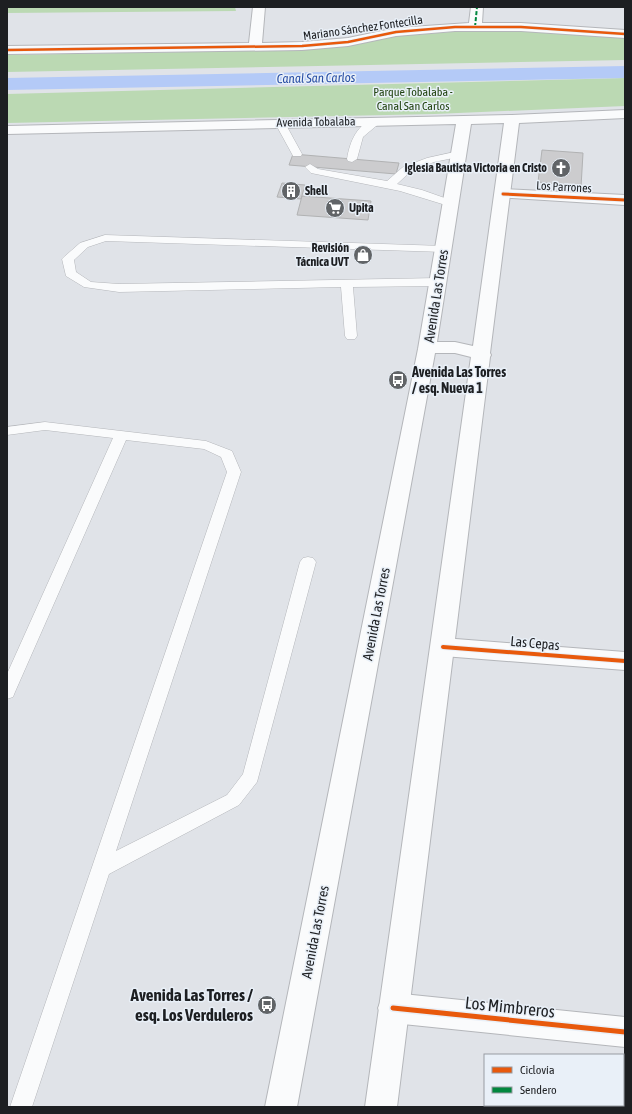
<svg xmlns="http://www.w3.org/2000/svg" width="632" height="1114" viewBox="0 0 632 1114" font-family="'Asap Condensed',sans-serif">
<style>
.green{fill:#bbd9b3}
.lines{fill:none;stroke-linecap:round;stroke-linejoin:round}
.canal{fill:#b4caf7;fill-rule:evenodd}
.building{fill:#ccccce;stroke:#b1b2b3}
.lane-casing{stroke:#b4b6ba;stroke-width:1}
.street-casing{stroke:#b4b6ba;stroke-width:2}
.secondary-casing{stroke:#b4b6ba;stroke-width:2}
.lane{fill:#fafbfc;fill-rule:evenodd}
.street{fill:#fafbfc;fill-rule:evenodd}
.secondary{fill:#fafbfc;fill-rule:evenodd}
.quiet{stroke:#00873e;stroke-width:2;stroke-dasharray:4 2;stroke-linecap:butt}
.cycleway-far3-casing{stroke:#e9f0f8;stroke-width:4}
.cycleway-far2-casing{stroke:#e9f0f8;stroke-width:5}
.cycleway-far1-casing{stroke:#e9f0f8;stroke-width:6}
.cycleway-casing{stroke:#e9f0f8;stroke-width:8}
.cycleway-far3{stroke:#e8590c;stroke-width:2.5}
.cycleway-far2{stroke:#e8590c;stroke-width:3}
.cycleway-far1{stroke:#e8590c;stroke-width:4}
.cycleway{stroke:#e8590c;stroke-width:5}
.labels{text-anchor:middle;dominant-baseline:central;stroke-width:3;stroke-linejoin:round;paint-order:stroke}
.far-street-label{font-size:12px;fill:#1d1f22;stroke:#e9f0f8}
.far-park-label{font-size:12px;fill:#241;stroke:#e9f0f8}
.far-poi-label{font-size:12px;font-weight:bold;fill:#1d1f22;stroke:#e9f0f8;text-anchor:end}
.far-water-label{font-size:13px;font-style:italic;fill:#284ea5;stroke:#e9f0f8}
.street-label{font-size:14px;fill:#1d1f22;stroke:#e9f0f8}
.poi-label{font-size:14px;font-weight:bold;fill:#1d1f22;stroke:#e9f0f8;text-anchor:start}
.near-poi-label{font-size:17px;font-weight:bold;fill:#1d1f22;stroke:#e9f0f8;text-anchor:end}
.near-street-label{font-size:17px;fill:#1d1f22;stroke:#e9f0f8}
</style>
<rect width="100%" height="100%" fill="#e0e3e8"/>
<path class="green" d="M7,7H235L236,11L7,13Z
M476,30L568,33L625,38V60L7,72V55L303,50L351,45L399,36Z
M625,78V106L435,114L7,123V94Z"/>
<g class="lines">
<path class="canal" d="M625,66V78L7,90V78Z"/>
</g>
<path class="building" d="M542,150L583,153L581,187L538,182Z
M293,154L399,163L396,174L289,165Z
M282,183L305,185L301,199L277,197Z
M302,196L371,201L368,220L297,215Z"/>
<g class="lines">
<g class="lane-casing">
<path id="lane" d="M377,118L382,121L363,137L357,159L352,162L348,161L347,159C350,141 357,123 377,118Z
M280,120L285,123L302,154L301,156H293L292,154L275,123Z
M459,151L463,152L464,154L463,156L434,162L411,171L397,184L422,190L456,202L457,204L452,207L400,191L311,173L305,167L310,164L318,169L387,181L403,167L427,158Z
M105,235L444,246L448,247L450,249L448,251L444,252L106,241L88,247L74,260L76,272L91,282L119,284L438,278L442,280L444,282L442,284L438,286L353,287L357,336L355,339H347L345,336L341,287L119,292L84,287L66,276L62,259L64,257L80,243Z
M45,422L206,441L232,451L241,472L116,851L227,795L243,774L300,562L303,558L308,557L313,558L316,562L257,782L239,805L109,874L32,1107H10L227,472L221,457L204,449L126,440L15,692L13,697L7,699V674L113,438L45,430L7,435V427Z"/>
</g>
<g class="street-casing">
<path id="street" d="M253,7H265L262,43L302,42L348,38L396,28L469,23L471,7H483L482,23H521L625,30V38L521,31H455L396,36L348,46L302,50L7,54V46L249,43Z
M503,189L625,195V205L497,197L495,194L497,191Z
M443,638L625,652V670L443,656L435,653L431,647L435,641Z
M393,993L625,1017V1047L393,1023L382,1018L378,1008L382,998Z"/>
</g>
<g class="secondary-casing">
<path id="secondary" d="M625,110V118L519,123L490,353L491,355L490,357L397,1107H365L471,357L455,353H435L297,1107H265L418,349L456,124L7,134V126L512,115ZM504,123L473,346L455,342H437L471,124Z"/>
</g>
<use href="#lane" class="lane"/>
<use href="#street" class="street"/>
<use href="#secondary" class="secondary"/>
<path class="quiet" d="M475,27L477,7"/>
<g class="cycleway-far3-casing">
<path id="cycleway-far3" d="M7,50L302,46L348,42L396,32L455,27H521L625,34"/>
</g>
<g class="cycleway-far2-casing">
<path id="cycleway-far2" d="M503,194L625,200"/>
</g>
<g class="cycleway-far1-casing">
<path id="cycleway-far1" d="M443,647L625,661"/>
</g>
<g class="cycleway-casing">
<path id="cycleway" d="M393,1008L625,1032"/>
</g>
<use href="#cycleway-far3" class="cycleway-far3"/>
<use href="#cycleway-far2" class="cycleway-far2"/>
<use href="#cycleway-far1" class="cycleway-far1"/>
<use href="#cycleway" class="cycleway"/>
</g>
<defs>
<g id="church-disc" transform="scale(1)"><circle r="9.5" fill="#616467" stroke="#e9f0f8"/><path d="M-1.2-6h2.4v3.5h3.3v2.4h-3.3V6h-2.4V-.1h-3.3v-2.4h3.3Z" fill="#fff"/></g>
<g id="building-disc" transform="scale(1)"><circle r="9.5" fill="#616467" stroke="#e9f0f8"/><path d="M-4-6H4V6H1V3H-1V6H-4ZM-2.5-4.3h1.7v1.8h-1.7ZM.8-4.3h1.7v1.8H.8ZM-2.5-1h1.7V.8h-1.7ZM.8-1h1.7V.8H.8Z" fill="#fff"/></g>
<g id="supermarket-disc" transform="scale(1)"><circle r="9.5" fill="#616467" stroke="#e9f0f8"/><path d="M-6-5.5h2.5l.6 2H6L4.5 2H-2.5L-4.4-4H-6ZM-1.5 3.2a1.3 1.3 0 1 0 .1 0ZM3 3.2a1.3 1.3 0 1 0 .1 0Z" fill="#fff"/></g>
<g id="shop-disc" transform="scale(1)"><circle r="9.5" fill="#616467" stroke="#e9f0f8"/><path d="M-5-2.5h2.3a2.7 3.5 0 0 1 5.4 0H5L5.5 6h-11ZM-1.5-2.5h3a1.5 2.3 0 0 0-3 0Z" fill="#fff"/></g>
<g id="bus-disc" transform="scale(1)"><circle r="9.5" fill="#616467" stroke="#e9f0f8"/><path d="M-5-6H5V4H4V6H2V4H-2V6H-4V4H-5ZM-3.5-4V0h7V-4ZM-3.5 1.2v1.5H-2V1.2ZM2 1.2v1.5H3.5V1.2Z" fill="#fff"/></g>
</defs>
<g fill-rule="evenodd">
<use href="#church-disc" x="561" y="168"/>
<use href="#building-disc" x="291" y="191"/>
<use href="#supermarket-disc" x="335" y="208"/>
<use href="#shop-disc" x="363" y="255"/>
<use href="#bus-disc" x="398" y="380"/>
<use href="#bus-disc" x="267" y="1005"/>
</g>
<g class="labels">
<g class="far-street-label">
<text transform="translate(363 28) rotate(-8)">Mariano Sánchez Fontecilla</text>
<text transform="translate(316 122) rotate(-1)">Avenida Tobalaba</text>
<text transform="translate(564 187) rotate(3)">Los Parrones</text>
</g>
<g class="far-park-label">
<text x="413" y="92">Parque Tobalaba -<tspan x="413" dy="14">Canal San Carlos</tspan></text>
</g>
<g class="far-poi-label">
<text x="547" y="168">Iglesia Bautista Victoria en Cristo</text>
<text x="305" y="191" text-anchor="start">Shell</text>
<text x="349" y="208" text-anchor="start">Upita</text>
<text x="349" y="248">Revisión<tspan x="349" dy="14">Tácnica UVT</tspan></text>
</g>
<g class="far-water-label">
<text transform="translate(316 78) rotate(-1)">Canal San Carlos</text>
</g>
<g class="street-label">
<text transform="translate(436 296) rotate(-81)">Avenida Las Torres</text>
<text transform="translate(376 614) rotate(-79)">Avenida Las Torres</text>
<text transform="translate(535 643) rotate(5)">Las Cepas</text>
<text transform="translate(315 932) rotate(-79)">Avenida Las Torres</text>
</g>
<g class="poi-label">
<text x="412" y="372">Avenida Las Torres<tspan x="412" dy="16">/ esq. Nueva 1</tspan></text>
</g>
<g class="near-poi-label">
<text x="253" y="995">Avenida Las Torres /<tspan x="253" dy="20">esq. Los Verduleros</tspan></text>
</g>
<g class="near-street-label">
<text transform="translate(510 1007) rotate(6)">Los Mimbreros</text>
</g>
</g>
<rect width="632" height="1114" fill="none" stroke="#1d1f22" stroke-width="16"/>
<rect x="484" y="1054" width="140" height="52" fill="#e9f0f8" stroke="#979ca2"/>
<rect x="492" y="1067" width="20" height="6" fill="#e8590c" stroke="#979ca2"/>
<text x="520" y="1074" font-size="12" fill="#1d1f22">Ciclovía</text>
<rect x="492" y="1087" width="20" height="6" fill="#00873e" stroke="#979ca2"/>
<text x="520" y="1094" font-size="12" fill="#1d1f22">Sendero</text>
</svg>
